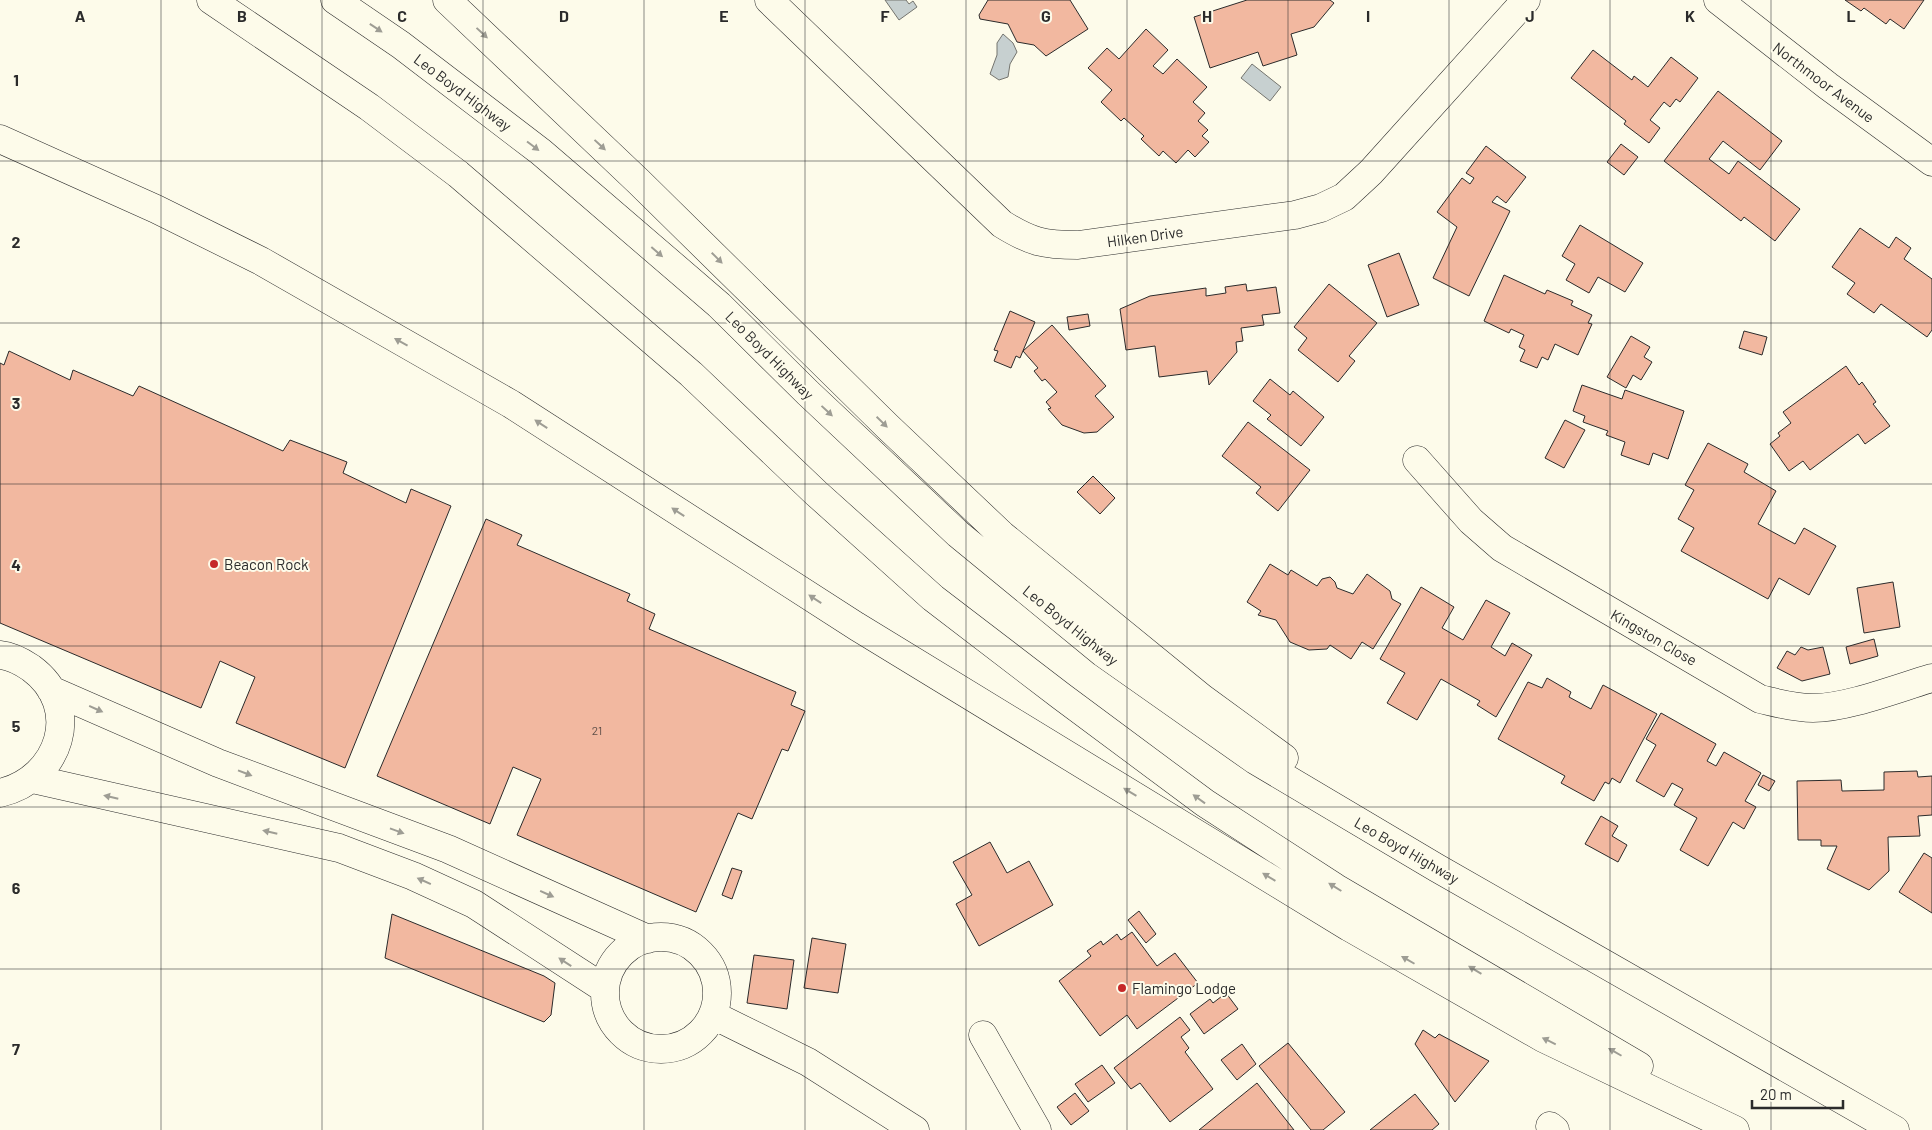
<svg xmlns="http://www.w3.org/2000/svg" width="1932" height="1130" viewBox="0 0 1932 1130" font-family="Barlow,sans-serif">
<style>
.water{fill:#c7d0d0;stroke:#74746e}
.building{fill:#f2b8a0;stroke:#2b2b2b}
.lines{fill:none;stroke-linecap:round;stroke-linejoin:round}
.minor-casing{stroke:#2b2b2b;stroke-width:29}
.highway-casing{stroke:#2b2b2b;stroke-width:29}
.minor{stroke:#fdfbea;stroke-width:28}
.highway{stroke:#fdfbea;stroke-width:28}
.oneway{fill:#9e9d94}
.grid{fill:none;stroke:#2b2b2b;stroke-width:1;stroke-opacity:0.55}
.poi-dot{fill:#c62828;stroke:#fdfbea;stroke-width:2}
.labels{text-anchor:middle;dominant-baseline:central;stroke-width:4;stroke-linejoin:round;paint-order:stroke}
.number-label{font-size:12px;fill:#5d4e48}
.street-label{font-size:15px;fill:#2b2b2b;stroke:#fdfbea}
.poi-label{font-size:15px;fill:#2b2b2b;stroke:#fdfbea;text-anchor:start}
.grid-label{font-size:16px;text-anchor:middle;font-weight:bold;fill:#2b2b2b;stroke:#fdfbea;stroke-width:4;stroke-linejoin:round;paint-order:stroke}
</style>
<rect width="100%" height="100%" fill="#fdfbea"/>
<path class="water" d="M885,0H906L909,4L913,1L917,7L899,20Z
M1003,34L1013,43L1017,52L1010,64L1008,77L999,80L990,74L997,55V43Z
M1252,64L1281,87L1270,101L1241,78Z"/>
<path class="building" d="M988,0H1070L1088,29L1046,56L1034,45L1017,42L1008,24L980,19L979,15Z
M1247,0H1330L1334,3L1314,27L1291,34L1297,55L1263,66L1258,52L1210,68L1194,17Z
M1845,0H1924L1904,29L1890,19L1886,24L1864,8L1861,11Z
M1146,29L1168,50L1153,66L1163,74L1177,59L1207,87L1193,102L1205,113L1198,121L1208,130L1202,136L1209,142L1195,157L1188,150L1176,163L1163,151L1159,156L1141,139L1144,136L1124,118L1121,121L1101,102L1112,90L1088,68L1107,48L1119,59Z
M1593,50L1632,80L1634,76L1648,87L1671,57L1698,78L1680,102L1676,99L1670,107L1664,102L1650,120L1660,128L1649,143L1624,124L1626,121L1571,78Z
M1718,91L1782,141L1760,170L1723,141L1709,159L1729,174L1738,161L1800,209L1775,241L1744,217L1741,221L1664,161Z
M1621,144L1638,157L1624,175L1607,162Z
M1486,146L1526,177L1506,203L1497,196L1492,202L1510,211L1469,296L1433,278L1457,227L1437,212L1462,178L1470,184L1474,178L1466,173Z
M1580,225L1643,263L1625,292L1598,277L1589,293L1566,280L1575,264L1562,256Z
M1860,228L1889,248L1896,237L1911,248L1904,259L1932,279V330L1927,337L1881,304L1874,313L1847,294L1855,283L1832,267Z
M1399,253L1419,305L1387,317L1368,265Z
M1504,275L1545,294L1547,290L1573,301L1571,305L1592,315L1588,323L1592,324L1578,355L1555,344L1548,360L1542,357L1537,368L1520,361L1525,350L1519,347L1524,335L1511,329L1509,333L1484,321Z
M1246,284L1247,291L1276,287L1280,313L1262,315L1264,325L1241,328L1243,341L1236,342L1237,352L1209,385L1207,371L1159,377L1155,346L1126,350L1120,309L1150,296L1206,288V296L1226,293L1225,287Z
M1329,284L1377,323L1349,356L1355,361L1338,382L1298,350L1307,338L1294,327Z
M1010,311L1035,322L1020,358L1016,356L1011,368L994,361L998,351L994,350Z
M1088,314L1090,326L1069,330L1067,317Z
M1052,325L1106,386L1095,396L1114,417L1097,432L1084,433L1062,425L1048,409L1051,408L1046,402L1057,392L1045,379L1042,381L1034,371L1038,368L1023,351Z
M1744,331L1767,337L1762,355L1739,348Z
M1631,336L1650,347L1644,357L1652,362L1641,380L1633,375L1626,388L1607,377Z
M9,351L70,380L73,370L133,396L139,386L283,451L290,440L347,462L343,473L406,503L411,489L451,506L345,768L236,723L255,677L220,661L201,708L0,623V363L4,365Z
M1846,366L1859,385L1862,382L1876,402L1873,404L1890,426L1865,444L1858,434L1810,470L1803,461L1789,471L1770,444L1780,436L1778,433L1791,423L1783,412Z
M1270,379L1290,395L1293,391L1324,417L1301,446L1267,419L1271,415L1253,401Z
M1582,385L1622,399L1625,390L1684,411L1668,459L1653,453L1649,465L1621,455L1625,442L1606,435L1608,431L1583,422L1585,416L1573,411Z
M1565,420L1585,430L1564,468L1545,458Z
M1248,422L1310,470L1278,511L1256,493L1261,487L1222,456Z
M1708,443L1748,464L1744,472L1776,491L1758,524L1795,544L1804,528L1836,546L1809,595L1779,578L1768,599L1681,551L1694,528L1678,519L1694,490L1685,485Z
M1093,476L1115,498L1100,514L1077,492Z
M486,519L522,535L517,545L630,594L627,601L655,614L649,629L796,692L791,705L805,711L788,751L782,749L752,819L738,813L696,912L517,835L541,779L513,767L490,824L377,776Z
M1270,564L1288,575L1291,570L1317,586L1322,579L1330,577L1335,582L1337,588L1353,594L1367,574L1390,591L1392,599L1401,604L1373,649L1362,642L1351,659L1330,645L1327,649L1309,650L1290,642L1276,620L1258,615L1261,611L1247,602Z
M1893,582L1900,627L1864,633L1857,588Z
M1421,587L1454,607L1442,628L1463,640L1486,600L1510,613L1491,647L1505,656L1512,643L1532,655L1496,717L1477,705L1480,701L1441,679L1417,720L1387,703L1405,673L1380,659Z
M1874,639L1878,656L1850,664L1846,647Z
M1801,647L1808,650L1823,647L1830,674L1802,681L1777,668L1787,651L1795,655Z
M1547,678L1571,692L1569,697L1591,709L1603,685L1657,714L1620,783L1612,778L1609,784L1605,782L1594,801L1561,783L1565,776L1498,739L1528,682L1542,688Z
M1661,713L1716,744L1707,761L1716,766L1724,752L1761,773L1745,801L1756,807L1744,829L1733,822L1708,866L1680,850L1697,818L1674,805L1683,789L1672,783L1664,797L1636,781L1656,745L1646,739Z
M1917,771L1918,777L1932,776V815L1918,816L1920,836L1888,837L1889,871L1869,890L1827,869L1837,846H1821V840H1798L1797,781L1841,780L1842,791L1884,790V772Z
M1763,775L1775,781L1769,791L1758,785Z
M1601,816L1618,826L1612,836L1627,845L1618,862L1585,844Z
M990,842L1007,873L1029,861L1053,905L979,946L956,904L972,895L953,862Z
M1924,853L1932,858V913L1899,892Z
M732,868L742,871L732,899L722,895Z
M1139,911L1156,934L1146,943L1128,920Z
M392,914L544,976L555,983L551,1015L544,1022L385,958Z
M1132,932L1157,966L1175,953L1198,983L1137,1029L1127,1015L1100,1036L1059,981L1091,956L1087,951L1101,941L1103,945L1117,934L1121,940Z
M812,938L846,944L838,993L804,988Z
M754,955L794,960L787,1009L747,1003Z
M1226,993L1238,1009L1204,1034L1190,1014L1210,999L1213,1003Z
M1180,1017L1190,1030L1181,1037L1189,1048L1185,1052L1213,1089L1170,1122L1140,1083L1131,1089L1114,1068Z
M1423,1030L1435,1038L1439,1034L1489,1061L1455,1102L1415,1044Z
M1288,1043L1345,1112L1323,1130H1311L1259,1066Z
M1242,1044L1256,1064L1237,1080L1221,1060Z
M1102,1065L1115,1083L1088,1102L1075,1084Z
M1257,1083L1294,1130H1199Z
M1075,1093L1089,1111L1071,1125L1057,1107Z
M1415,1094L1439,1124L1432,1130H1370Z"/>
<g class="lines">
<g class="minor-casing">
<path id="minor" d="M769,0L1002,224C1031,242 1043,245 1078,245L1295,215L1321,208L1344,197L1371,172L1526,0
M1718,0L1828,86L1932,162
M1417,460L1471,521L1502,548L1760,699C1777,703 1794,708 1813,708C1847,708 1898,688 1932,678
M0,655C11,656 22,662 31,668C84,707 60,779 0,793
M51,690L218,763L448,849L648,939
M33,779L339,848L413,876L474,904L605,989
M605 993a56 56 0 1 1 112 0a56 56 0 1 1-112 0Z
M713,1015L808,1062L915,1130
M983,1035L1037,1130
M1550,1126L1555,1130"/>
</g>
<g class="highway-casing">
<path id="highway" d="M211,0L369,107L458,174L691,374L816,493L933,598L1061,696L1205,803L1336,888L1639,1066
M335,0L401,45L541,152L719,305L808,393L958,534L1103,653L1255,760L1437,868L1895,1130
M447,0L639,182L887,426L1002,535L1202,698L1284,758
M0,139L156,209L261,261L511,404L856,626L1349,927L1543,1038L1735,1130"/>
</g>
<use href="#minor" class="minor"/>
<use href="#highway" class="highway"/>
</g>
<defs><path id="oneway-solid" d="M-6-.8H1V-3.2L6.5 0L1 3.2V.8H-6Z" transform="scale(1.25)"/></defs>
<g class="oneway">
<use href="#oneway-solid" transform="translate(376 28) rotate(34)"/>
<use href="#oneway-solid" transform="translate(482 33) rotate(43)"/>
<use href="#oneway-solid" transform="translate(600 145) rotate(43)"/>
<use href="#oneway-solid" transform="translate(533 146) rotate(37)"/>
<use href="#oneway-solid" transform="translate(657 252) rotate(41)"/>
<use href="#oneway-solid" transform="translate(717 258) rotate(45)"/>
<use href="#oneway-solid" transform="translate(401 342) rotate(-151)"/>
<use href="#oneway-solid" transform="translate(827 411) rotate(43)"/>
<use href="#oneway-solid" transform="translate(882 422) rotate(44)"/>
<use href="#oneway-solid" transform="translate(541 424) rotate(-147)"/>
<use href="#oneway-solid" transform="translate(678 512) rotate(-147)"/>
<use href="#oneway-solid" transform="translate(815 599) rotate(-147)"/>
<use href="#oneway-solid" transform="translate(96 709) rotate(24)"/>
<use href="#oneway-solid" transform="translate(245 773) rotate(21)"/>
<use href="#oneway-solid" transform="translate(1130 792) rotate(-149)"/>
<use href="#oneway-solid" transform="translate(111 797) rotate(-167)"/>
<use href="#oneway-solid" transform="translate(1199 799) rotate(-144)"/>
<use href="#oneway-solid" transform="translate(397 831) rotate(20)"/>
<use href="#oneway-solid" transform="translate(270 832) rotate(-167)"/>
<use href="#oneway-solid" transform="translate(1269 877) rotate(-149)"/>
<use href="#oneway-solid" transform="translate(424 881) rotate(-156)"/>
<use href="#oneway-solid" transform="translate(1335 887) rotate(-148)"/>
<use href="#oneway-solid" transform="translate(547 894) rotate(24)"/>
<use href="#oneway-solid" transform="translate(1408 960) rotate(-150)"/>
<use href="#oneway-solid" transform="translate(565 962) rotate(-147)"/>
<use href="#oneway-solid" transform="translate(1475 970) rotate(-149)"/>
<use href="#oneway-solid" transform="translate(1549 1041) rotate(-154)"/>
<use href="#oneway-solid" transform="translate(1615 1052) rotate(-150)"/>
</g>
<path class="grid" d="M161,0V1130M322,0V1130M483,0V1130M644,0V1130M805,0V1130M966,0V1130M1127,0V1130M1288,0V1130M1449,0V1130M1610,0V1130M1771,0V1130M0,161H1932M0,323H1932M0,484H1932M0,646H1932M0,807H1932M0,969H1932"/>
<g class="poi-dot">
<circle cx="214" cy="564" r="5"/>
<circle cx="1122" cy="988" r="5"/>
</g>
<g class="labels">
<g class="number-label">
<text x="597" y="730">21</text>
</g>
<g class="street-label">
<text transform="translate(1824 82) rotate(37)">Northmoor Avenue</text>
<text transform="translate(463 92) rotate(37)">Leo Boyd Highway</text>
<text transform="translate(1145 236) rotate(-8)">Hilken Drive</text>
<text transform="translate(770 355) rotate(45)">Leo Boyd Highway</text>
<text transform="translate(1071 625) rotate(39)">Leo Boyd Highway</text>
<text transform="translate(1654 637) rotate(30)">Kingston Close</text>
<text transform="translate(1407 850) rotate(30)">Leo Boyd Highway</text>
</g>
<g class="poi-label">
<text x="224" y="564">Beacon Rock</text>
<text x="1132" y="988">Flamingo Lodge</text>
</g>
</g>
<g class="grid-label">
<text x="80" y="22">A</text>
<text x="242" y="22">B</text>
<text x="402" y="22">C</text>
<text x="564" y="22">D</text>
<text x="724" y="22">E</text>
<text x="885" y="22">F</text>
<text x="1046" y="22">G</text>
<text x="1207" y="22">H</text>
<text x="1368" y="22">I</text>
<text x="1530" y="22">J</text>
<text x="1690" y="22">K</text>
<text x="1851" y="22">L</text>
<text x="16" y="86">1</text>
<text x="16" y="248">2</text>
<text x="16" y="409">3</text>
<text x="16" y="571">4</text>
<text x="16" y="732">5</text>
<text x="16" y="894">6</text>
<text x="16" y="1055">7</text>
</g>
<path d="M1752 1100v8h91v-8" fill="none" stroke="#2b2b2b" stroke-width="2.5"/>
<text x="1760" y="1100" font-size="15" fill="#2b2b2b" stroke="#fdfbea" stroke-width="4" paint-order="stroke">20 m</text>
</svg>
